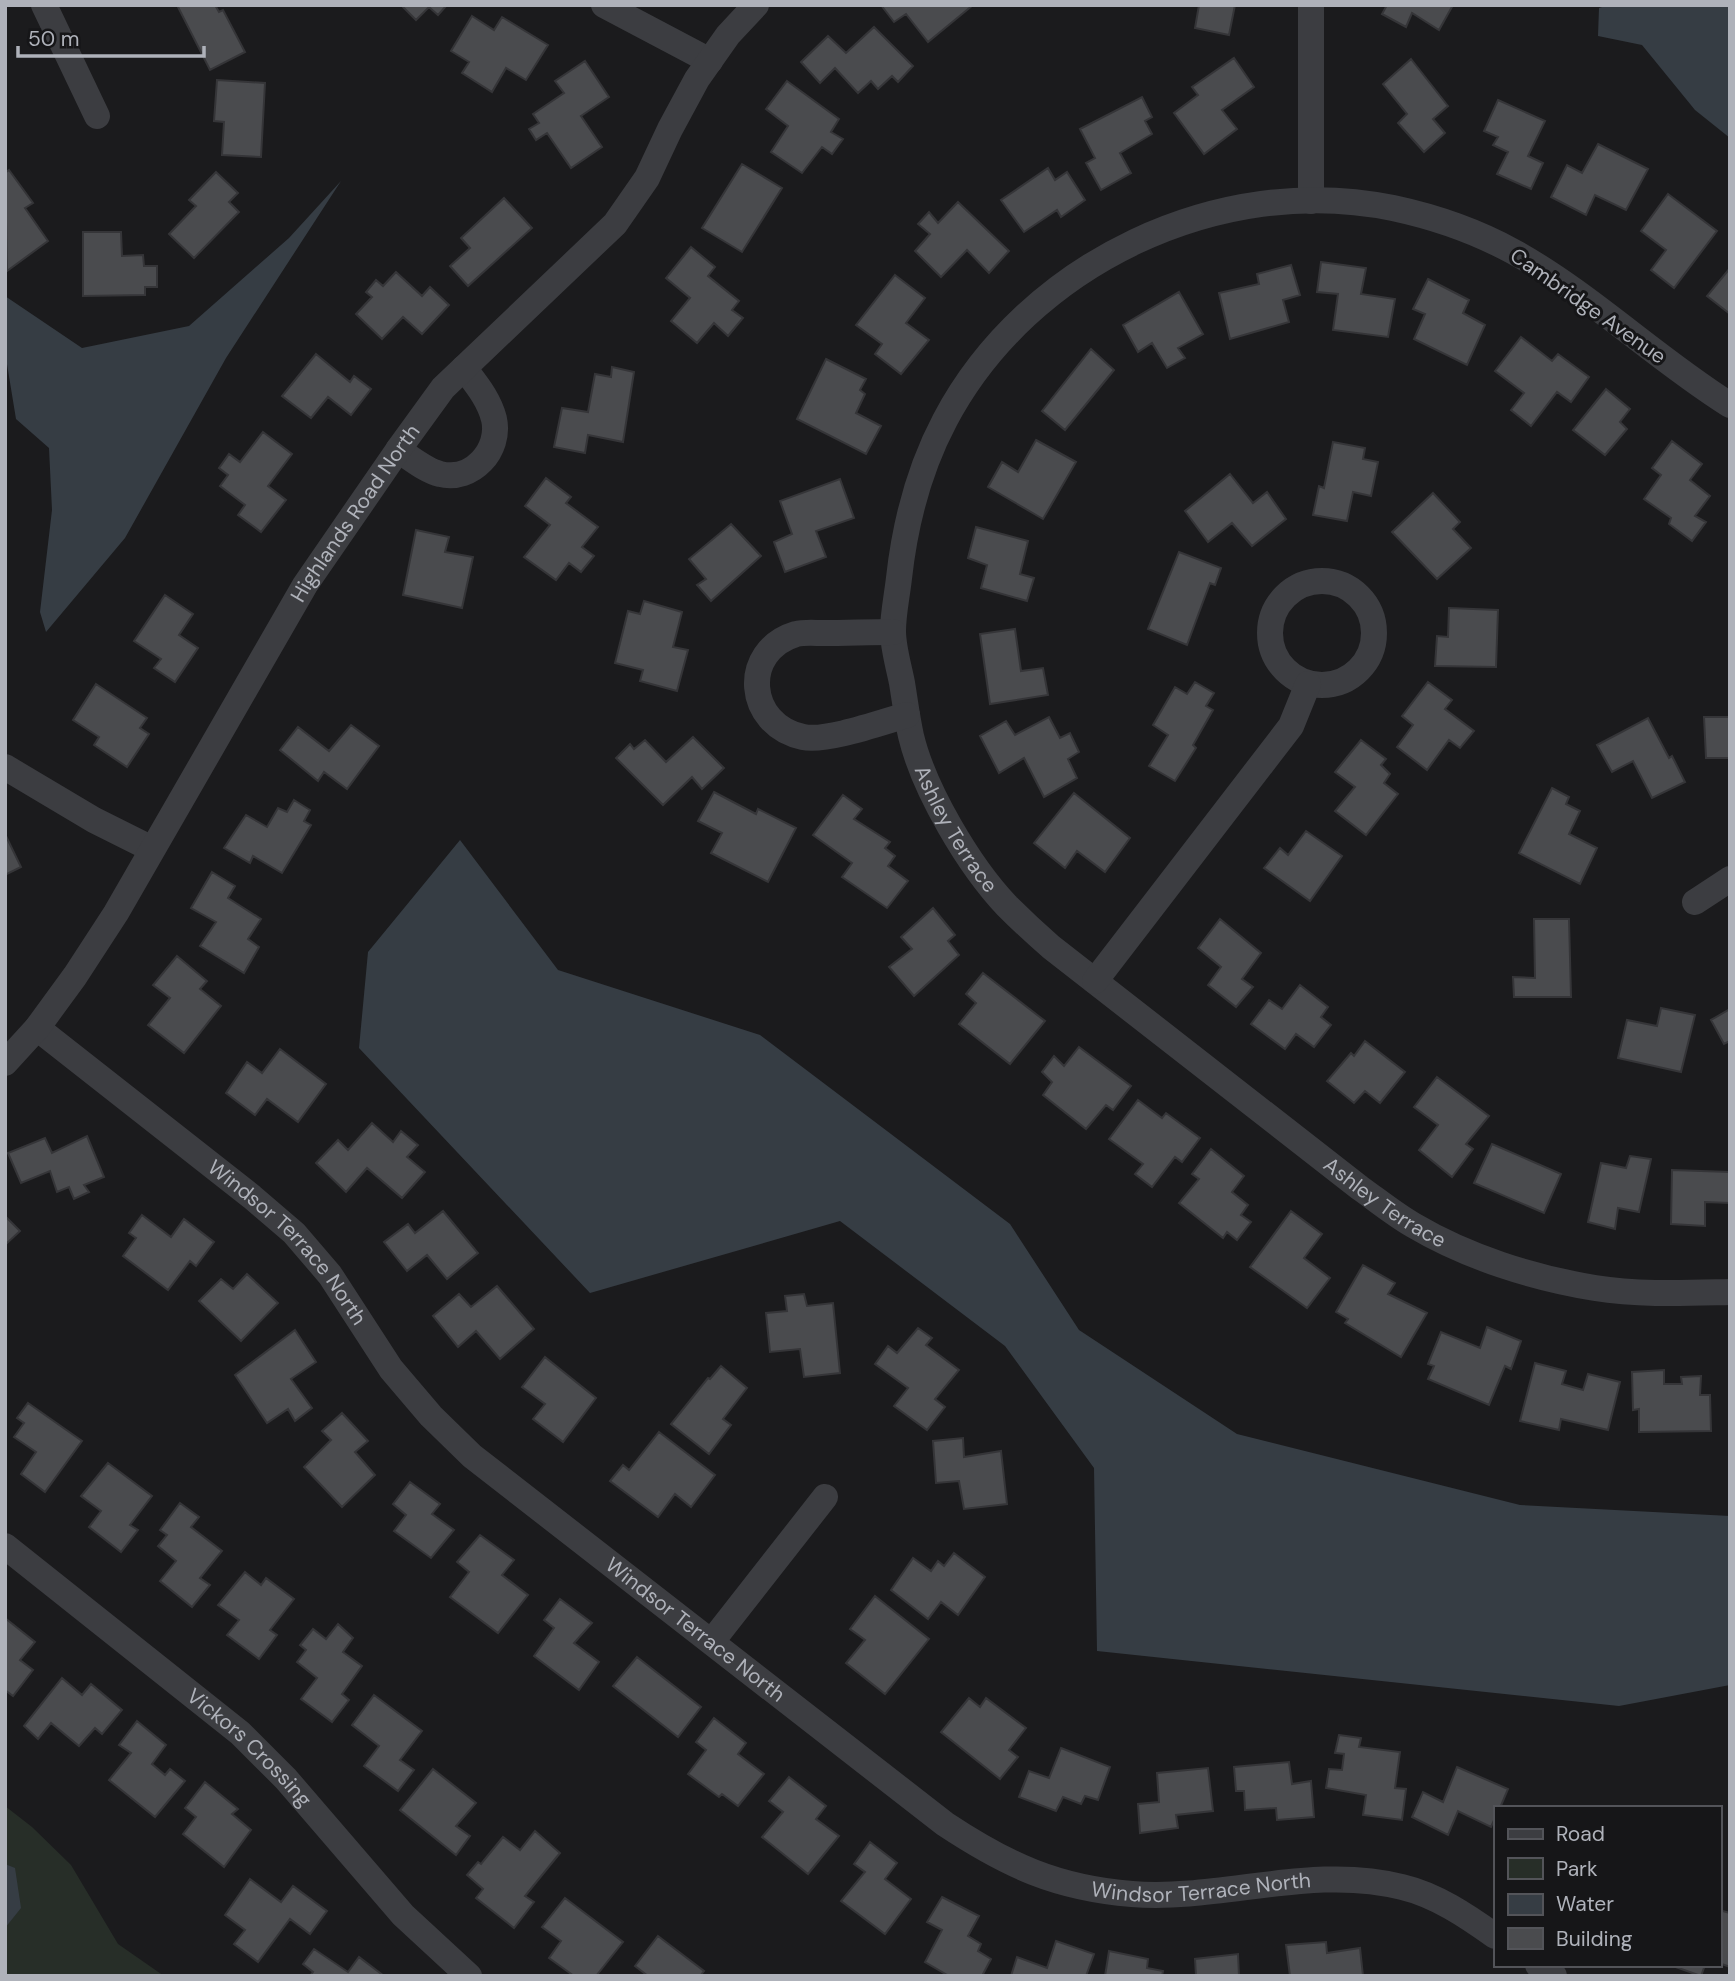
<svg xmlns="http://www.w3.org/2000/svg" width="1735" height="1981" viewBox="0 0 1735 1981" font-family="'DM Sans',sans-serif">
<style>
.green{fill:#272e28}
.water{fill:#363d44}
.building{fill:#4a4b4e;stroke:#353538;stroke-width:2}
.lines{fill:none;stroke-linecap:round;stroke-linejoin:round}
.minor{stroke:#3c3d41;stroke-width:26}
.labels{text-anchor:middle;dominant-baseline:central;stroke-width:6;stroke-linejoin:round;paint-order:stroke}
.street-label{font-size:21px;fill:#afb2ba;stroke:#161618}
</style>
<rect width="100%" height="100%" fill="#1b1b1d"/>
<path class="green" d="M5,1806L32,1827L71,1865L118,1944L164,1976H5Z"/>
<path class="water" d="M1608,5H1730V138L1695,110L1642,45L1598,36L1599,8Z
M341,181L226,358L125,538L46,632L40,612L52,510L49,448L16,419L5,352V296L82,348L189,326L289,238Z
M460,840L558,970L760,1035L1010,1224L1079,1330L1237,1434L1520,1505L1730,1516V1685L1619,1706L1097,1651L1094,1468L1005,1346L840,1221L590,1293L359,1048L368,952Z
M5,1864L15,1868L21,1908L5,1928Z"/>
<path class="building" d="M177,5H215L219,12L223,10L245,52L210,70Z
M401,5H447L438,15L429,7L416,20Z
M881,5H973L928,42L906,14L894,22Z
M1199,5H1235L1229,35L1195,28Z
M1387,5H1453L1439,30L1412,13L1406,27L1382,14Z
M472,16L494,30L502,17L548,45L526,80L506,68L492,92L462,73L469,62L451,51Z
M874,27L913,66L898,82L892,76L878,89L871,81L858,93L835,68L820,83L801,62L828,36L846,53Z
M1234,58L1254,87L1222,110L1237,129L1204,154L1174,113L1198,95L1192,87Z
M1411,59L1448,106L1433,119L1445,133L1424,152L1398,123L1407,114L1383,84Z
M585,61L609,97L581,116L602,147L571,168L547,133L536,140L529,129L539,123L533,114L564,93L555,81Z
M217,80L265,83L261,157L222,155L224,122L214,121Z
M787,81L839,119L831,132L843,139L832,154L822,147L802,173L771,152L788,126L766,109Z
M1142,97L1152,117L1145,121L1152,134L1120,153L1131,173L1101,190L1086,163L1095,158L1080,129Z
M1498,100L1545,121L1528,156L1543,163L1531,189L1497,174L1508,152L1493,145L1498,137L1484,131Z
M1598,144L1648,169L1626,210L1595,195L1586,215L1551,197L1567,165L1582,173Z
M742,164L782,188L742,252L702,228Z
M1048,168L1055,180L1067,172L1085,200L1061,217L1057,210L1024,232L1001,200Z
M9,170L33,203L25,208L48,241L7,271L5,173Z
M216,172L238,193L229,202L239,212L194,258L169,234L196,206L189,200Z
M1668,194L1717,231L1674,288L1651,270L1666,250L1641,231Z
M504,198L532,228L468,286L450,266L470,248L461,238Z
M958,202L1009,251L989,273L967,250L941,277L915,251L930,234L918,224L929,212L938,223Z
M83,232H121L122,256L143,255L144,266H157V287H145V295L83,296Z
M691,247L715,267L708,276L739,301L732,310L743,318L728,336L714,323L697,343L671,321L690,298L666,278Z
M1321,262L1366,268L1361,294L1395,299L1388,337L1333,330L1338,294L1317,292Z
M1291,265L1300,295L1283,300L1289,322L1230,339L1219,293L1259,284L1257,274Z
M1730,268V314L1707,296Z
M396,272L422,296L430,287L449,305L422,334L403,317L382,339L356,314L372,297L366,292L376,280L383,286Z
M895,275L925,298L906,323L929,340L901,374L875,354L882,344L856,325Z
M1428,279L1469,300L1463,313L1485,325L1467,365L1414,339L1425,314L1413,309Z
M1179,292L1203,334L1178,348L1185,358L1167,368L1152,343L1138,352L1123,325Z
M1521,337L1552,361L1558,354L1589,377L1571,402L1557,392L1531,426L1511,410L1524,393L1495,371Z
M1091,349L1114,370L1065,430L1042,411Z
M316,354L350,382L354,376L371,389L351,415L328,397L311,418L282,396Z
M826,359L866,379L860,390L865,394L856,413L881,426L866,454L797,419Z
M612,367L634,372L623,442L588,435L585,453L554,447L562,408L588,412L595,374L611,377Z
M1606,389L1630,409L1620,422L1627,429L1605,455L1573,430Z
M263,432L292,454L268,486L286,500L261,532L238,515L245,505L220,486L228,475L219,468L229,454L240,462Z
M1036,440L1076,462L1043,519L988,487L1002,462L1018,472Z
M1672,441L1702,464L1690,480L1710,496L1695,516L1706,522L1692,541L1669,524L1671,518L1644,499L1661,475L1652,468Z
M1333,442L1365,448L1363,459L1378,462L1371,496L1353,492L1347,521L1313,515L1319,486L1324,488Z
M1230,474L1253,503L1267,492L1286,519L1252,546L1232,523L1208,542L1185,511Z
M546,478L571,497L566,503L598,527L582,547L594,556L581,572L569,563L556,580L524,557L550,525L525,506Z
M840,479L854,518L816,531L826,557L785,572L774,542L792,534L780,501Z
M1433,493L1460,522L1453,529L1471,548L1437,579L1392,532Z
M731,524L761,556L711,601L697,585L706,579L689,559Z
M976,527L1028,541L1020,574L1034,578L1027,601L981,588L987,565L968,558Z
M416,530L449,537L445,552L473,557L462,608L403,595Z
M1179,552L1221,568L1215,585L1210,583L1187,645L1148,629Z
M165,595L193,614L179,635L198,648L175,682L154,668L161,659L134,641Z
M644,601L682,612L673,647L688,650L677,691L640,681L643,670L615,663L628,611L640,614Z
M1449,608L1498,610L1496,667L1435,666L1437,636L1448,637Z
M1015,629L1021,671L1043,668L1048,695L990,704L980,634Z
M1195,682L1214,693L1206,706L1213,710L1193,745L1196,748L1175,781L1149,766L1168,735L1153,725L1175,687L1187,694Z
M1428,682L1452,700L1445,709L1474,731L1460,748L1449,740L1427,770L1397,747L1413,725L1402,716Z
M96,684L147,718L140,728L149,734L127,767L94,745L99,737L73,720Z
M1049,717L1060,738L1070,733L1079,752L1068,759L1077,778L1044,797L1024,758L999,773L980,736L1006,721L1015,735Z
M1704,717H1730V758H1706Z
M1648,718L1669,758L1672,756L1685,782L1652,798L1633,761L1612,772L1597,745Z
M351,725L379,746L347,789L324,772L318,781L280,750L298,727L329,751Z
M693,737L724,768L702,789L692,777L663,805L616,758L630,744L634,749L645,740L666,762Z
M1361,740L1386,759L1381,765L1390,774L1384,783L1398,794L1366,835L1335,811L1355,787L1335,772Z
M1552,788L1569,797L1566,804L1580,811L1569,834L1597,848L1580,884L1519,853Z
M714,792L756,814L758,809L796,828L768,882L711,853L722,833L698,821Z
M1074,793L1130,838L1105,872L1077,851L1065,868L1034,843Z
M843,795L862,809L854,819L890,842L885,848L895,856L888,866L908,881L887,908L842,877L852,863L813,835Z
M294,800L310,810L304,821L311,825L282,873L253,856L250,863L224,848L246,815L267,827L278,808L287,812Z
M1306,831L1342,856L1310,901L1264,868L1280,848L1288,855Z
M5,834L21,867L5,875Z
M212,872L235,886L228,898L261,919L248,939L259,947L244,973L200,946L216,922L191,908Z
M933,908L955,935L948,941L959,955L914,996L889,967L912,949L901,937Z
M1220,919L1261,953L1242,979L1253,987L1236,1007L1208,985L1221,967L1198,948Z
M1534,919H1569L1571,997H1514L1513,977L1535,978Z
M177,956L207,981L200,989L221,1006L184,1053L148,1025L170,998L153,985Z
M983,973L1045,1021L1010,1064L959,1024L976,1003L966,994Z
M1300,985L1328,1007L1321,1017L1331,1025L1314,1047L1296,1034L1285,1049L1251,1024L1269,1000L1282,1009Z
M1661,1008L1695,1015L1681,1072L1618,1058L1627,1020L1657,1026Z
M1730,1009V1041L1724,1044L1711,1020Z
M1365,1041L1405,1072L1380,1103L1365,1091L1354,1103L1327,1081L1351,1053L1354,1056Z
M1079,1047L1131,1086L1113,1110L1106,1105L1086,1129L1043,1095L1052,1082L1042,1072L1054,1056L1064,1066Z
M280,1049L326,1084L298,1122L267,1099L255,1115L226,1093L247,1062L262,1073Z
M1437,1077L1489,1116L1466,1144L1473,1149L1452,1177L1419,1150L1438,1125L1414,1107Z
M1138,1100L1162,1118L1166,1113L1200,1138L1182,1162L1175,1157L1152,1187L1135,1174L1143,1164L1109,1139Z
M372,1123L393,1142L401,1131L418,1145L407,1157L425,1172L402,1198L367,1168L346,1192L316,1163L338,1140L348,1150Z
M87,1136L104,1177L84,1185L89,1192L74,1199L69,1187L57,1192L50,1171L21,1183L8,1153L45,1138L52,1153Z
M1492,1144L1561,1174L1544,1213L1474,1183Z
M1211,1149L1244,1176L1232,1192L1248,1205L1241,1215L1251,1222L1237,1240L1227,1232L1223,1238L1179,1203L1199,1179L1192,1174Z
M1630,1156L1651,1159L1639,1212L1618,1208L1615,1229L1588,1222L1601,1163L1626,1168Z
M1672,1170L1730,1172V1203L1705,1202V1226L1671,1224Z
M443,1211L478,1253L447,1279L427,1255L407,1271L384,1242L408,1224L415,1233Z
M1291,1211L1322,1234L1304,1258L1330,1278L1307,1308L1250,1267Z
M142,1215L171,1237L184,1219L214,1242L196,1266L190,1261L168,1290L123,1256L136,1238L129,1233Z
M5,1216L20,1231L5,1245Z
M1363,1265L1395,1283L1388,1294L1427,1313L1401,1357L1345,1323L1348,1319L1336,1312Z
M247,1274L278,1303L241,1341L199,1301L221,1279L233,1289Z
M497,1286L534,1329L500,1359L476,1331L458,1347L433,1316L459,1294L471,1307Z
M804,1294L807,1306L833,1303L840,1373L804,1377L800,1349L770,1352L766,1313L787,1311L785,1296Z
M1487,1327L1521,1341L1511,1369L1505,1366L1489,1405L1428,1379L1434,1366L1428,1364L1441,1332L1480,1348Z
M918,1328L932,1338L926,1345L959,1370L935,1399L945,1407L927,1430L894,1406L908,1388L875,1364L888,1346L897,1353Z
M295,1330L316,1362L291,1379L312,1408L295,1421L288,1409L267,1423L235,1375Z
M545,1357L596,1398L563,1442L533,1419L545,1404L522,1387Z
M1535,1363L1566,1371L1562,1384L1583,1390L1588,1374L1620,1382L1608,1430L1561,1419L1559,1430L1520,1421Z
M721,1366L747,1388L723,1419L731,1425L709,1454L671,1424L708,1378L710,1379Z
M1664,1370V1384H1682L1681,1377L1701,1376L1700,1395H1710L1711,1431L1639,1432V1409L1633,1410L1632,1372Z
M28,1403L82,1441L45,1492L21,1474L36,1452L14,1437L24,1423L17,1418Z
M342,1413L368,1441L355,1452L375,1475L342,1507L304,1467L331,1440L322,1431Z
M659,1432L715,1475L691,1507L675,1494L658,1517L610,1481L623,1465L629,1470Z
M963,1438L964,1457L1001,1451L1007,1504L964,1509L959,1481L936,1483L933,1441Z
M108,1463L152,1496L130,1525L138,1530L121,1552L89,1527L101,1511L81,1496Z
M410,1482L440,1504L432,1514L454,1530L431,1558L394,1531L406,1515L393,1504Z
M180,1503L199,1517L191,1527L222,1551L200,1578L210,1585L192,1607L160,1581L176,1561L158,1546L167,1535L160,1530Z
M480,1535L514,1560L502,1575L528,1595L498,1633L450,1597L469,1572L457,1562Z
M954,1553L985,1577L958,1615L941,1602L928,1619L891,1590L913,1558L931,1571L938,1561L944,1566Z
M245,1572L261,1585L266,1578L294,1599L270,1630L277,1635L259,1659L227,1635L239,1620L218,1605Z
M875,1596L929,1639L885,1694L846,1663L865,1640L850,1629Z
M560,1599L592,1623L574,1643L599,1662L579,1690L534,1656L554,1628L544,1620Z
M5,1618L35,1642L20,1660L33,1670L13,1696L5,1690Z
M338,1624L353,1638L343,1652L362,1666L342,1694L349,1700L332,1722L301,1699L317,1678L297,1662L306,1650L300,1645L313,1629L326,1639Z
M637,1657L701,1707L678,1737L613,1686Z
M62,1678L82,1695L91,1684L122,1710L102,1734L95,1728L79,1746L51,1723L38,1739L24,1726Z
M374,1695L422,1731L400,1760L414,1770L398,1791L364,1766L379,1746L352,1725Z
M969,1698L980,1707L986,1698L1026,1728L1009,1750L1018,1757L1000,1779L941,1732Z
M714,1718L746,1743L738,1754L764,1774L738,1806L722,1794L719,1797L688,1774L706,1750L696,1742Z
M137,1721L166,1745L152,1764L165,1775L170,1769L185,1781L155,1817L109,1780L131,1753L119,1745Z
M1339,1735L1361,1738L1359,1747L1400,1752L1395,1788L1406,1789L1402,1820L1363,1815L1366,1795L1326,1788L1329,1769L1342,1770L1344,1754L1335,1753Z
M1061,1748L1110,1767L1098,1800L1085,1796L1081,1804L1063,1797L1056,1811L1019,1797L1029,1771L1049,1778Z
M1289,1762L1292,1784L1311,1781L1314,1817L1277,1820L1276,1808L1245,1810L1244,1791H1236L1234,1767Z
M1457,1767L1508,1789L1500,1808H1495V1818L1491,1827L1458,1811L1448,1835L1412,1817L1423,1792L1443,1802Z
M1208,1768L1213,1811L1176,1815L1178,1828L1140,1833L1138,1804L1159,1802L1157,1773Z
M433,1769L476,1803L456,1826L470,1836L456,1855L400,1810Z
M789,1777L826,1806L816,1819L839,1836L808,1874L762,1837L783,1812L769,1801Z
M205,1782L238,1809L232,1814L251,1830L224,1867L183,1834L196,1817L185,1808Z
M535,1831L560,1853L525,1896L534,1902L514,1928L476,1898L483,1889L467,1875L478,1862L481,1864L503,1837L520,1850Z
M870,1842L897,1863L885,1879L911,1899L885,1934L841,1901L865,1872L854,1864Z
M250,1879L281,1902L293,1886L327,1911L310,1934L290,1919L258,1962L234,1944L245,1930L225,1915Z
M942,1897L979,1916L968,1936L981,1944L978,1951L991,1959L982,1976H949L925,1962L942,1930L927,1922Z
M565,1898L623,1942L596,1976H574L549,1958L561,1941L542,1927Z
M1719,1910L1730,1913V1967L1719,1963Z
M658,1936L704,1971L700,1976H648L635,1966Z
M1056,1941L1094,1954L1086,1976H1011L1017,1957L1047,1968Z
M1326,1942L1327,1953L1360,1948L1363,1976H1290L1286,1945Z
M314,1949L348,1972L359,1957L384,1976H310L313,1972L303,1964Z
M1109,1951L1148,1959L1147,1968L1163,1971L1162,1976H1105Z
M1238,1954L1239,1976H1196L1195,1959Z
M1670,1965H1705L1701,1976Z"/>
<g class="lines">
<g class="minor">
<path d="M44,5L97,116"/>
<path d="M604,5L710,61"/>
<path d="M1311,5V201"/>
<path id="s1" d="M1730,405C1655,358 1591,295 1514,252C1476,231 1435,217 1393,208C1220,172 1028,263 945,420C919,469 905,524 899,578C897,596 893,614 893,631C893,648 899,667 902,683C905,701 907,718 911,736C924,790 969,866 1007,906C1021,920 1036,934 1051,947L1360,1188C1377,1200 1394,1214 1413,1225C1467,1257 1533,1278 1595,1288C1639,1295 1685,1293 1730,1292"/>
<path d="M398,450C411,458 426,471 440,474C472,482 501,450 494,419C489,399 476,384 464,368"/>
<circle cx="1322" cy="633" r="52"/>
<path d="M893,632C870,632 846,633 823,633C815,633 804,632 796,634C740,651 746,725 803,737C827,742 882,722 907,715"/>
<path d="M5,767L94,820L152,849"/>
<path d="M1695,902L1730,879"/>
<path d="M1095,981L1291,726L1308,684"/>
<path id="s2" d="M37,1028L252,1197L294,1233L330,1275L391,1369L431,1416L472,1456L945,1824C1007,1865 1056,1888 1132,1894C1221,1901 1313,1864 1402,1887C1436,1895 1467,1916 1495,1936"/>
<path id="s3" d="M5,1063L37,1028L75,976L116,913L305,585L398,450L443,388L615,224L647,178L670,129L697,79L728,35L756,5"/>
<path id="s4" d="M5,1546L240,1733L286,1779L403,1915L469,1976"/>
<path d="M713,1640L825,1497"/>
<path d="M1538,1965L1554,1976"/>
</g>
</g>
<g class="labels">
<g class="street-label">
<text transform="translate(1588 306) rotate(35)">Cambridge Avenue</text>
<text stroke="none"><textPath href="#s3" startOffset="653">Highlands Road North</textPath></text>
<text stroke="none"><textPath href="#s1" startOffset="1353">Ashley Terrace</textPath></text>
<text stroke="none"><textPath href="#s1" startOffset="1927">Ashley Terrace</textPath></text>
<text stroke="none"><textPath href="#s2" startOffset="331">Windsor Terrace North</textPath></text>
<text stroke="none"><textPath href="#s2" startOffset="898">Windsor Terrace North</textPath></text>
<text stroke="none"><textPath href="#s4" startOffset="317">Vickors Crossing</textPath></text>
<text stroke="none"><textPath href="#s2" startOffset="1486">Windsor Terrace North</textPath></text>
</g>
</g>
<rect width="1735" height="1981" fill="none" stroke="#afb2ba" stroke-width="14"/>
<rect x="1494" y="1806" width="228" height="161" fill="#161618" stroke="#535459" stroke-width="2"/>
<rect x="1508" y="1829" width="35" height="10" fill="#3c3d41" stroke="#535459" stroke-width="2"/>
<text x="1556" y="1841" font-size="21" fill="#afb2ba">Road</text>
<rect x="1508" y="1858" width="35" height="21" fill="#272e28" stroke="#535459" stroke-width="2"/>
<text x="1556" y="1876" font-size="21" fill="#afb2ba">Park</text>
<rect x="1508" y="1894" width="35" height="21" fill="#363d44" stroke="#535459" stroke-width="2"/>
<text x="1556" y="1911" font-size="21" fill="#afb2ba">Water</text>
<rect x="1508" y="1928" width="35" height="21" fill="#4a4b4e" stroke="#535459" stroke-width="2"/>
<text x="1556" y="1946" font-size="21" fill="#afb2ba">Building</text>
<path d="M18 46v10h186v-10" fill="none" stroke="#afb2ba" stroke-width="3.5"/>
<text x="28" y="46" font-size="21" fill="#afb2ba" stroke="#161618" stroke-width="5" paint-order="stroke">50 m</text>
</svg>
